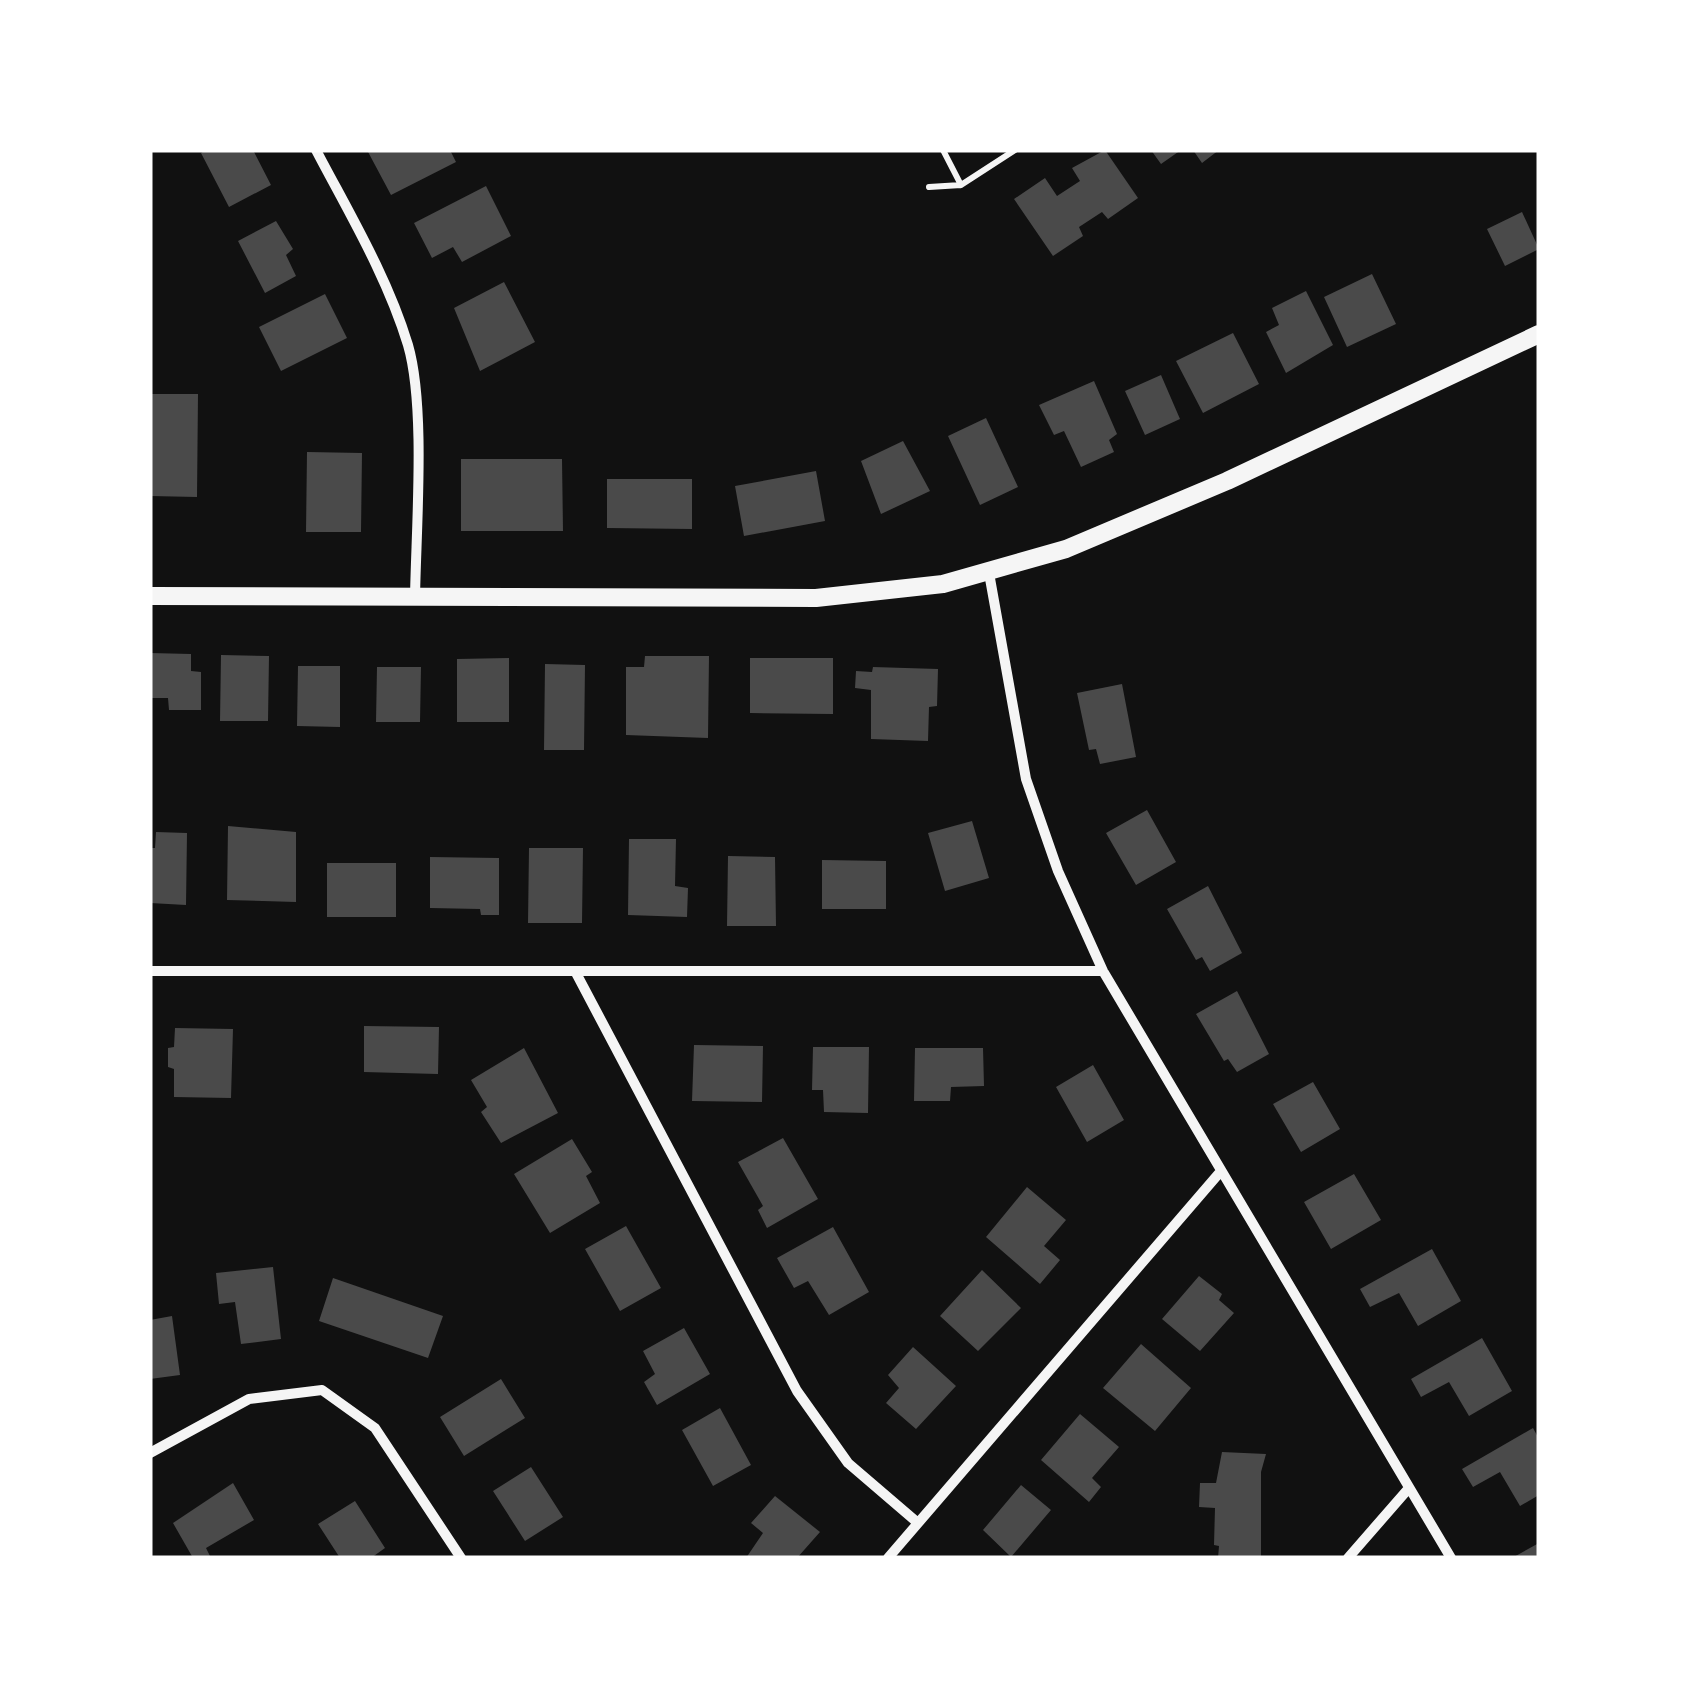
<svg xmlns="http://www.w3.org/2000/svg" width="1689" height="1708" viewBox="0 0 1689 1708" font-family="'Roboto Condensed',sans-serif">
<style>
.building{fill:#4a4a4a}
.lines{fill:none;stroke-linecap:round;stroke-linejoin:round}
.path{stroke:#f5f5f5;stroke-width:6}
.minor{stroke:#f5f5f5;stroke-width:10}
.tertiary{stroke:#f5f5f5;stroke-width:18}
</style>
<rect width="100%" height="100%" fill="#111"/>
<path class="building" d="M206,150H253L271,185L229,207L201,153Z
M367,150H450L456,162L391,195Z
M1105,150L1138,198L1108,219L1102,212L1079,227L1083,236L1053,256L1014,199L1045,178L1057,196L1080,181L1072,168Z
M1151,150H1181L1161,164Z
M1193,150H1219L1202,163Z
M486,186L511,236L462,262L453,247L432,258L414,223Z
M1522,212L1539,249L1505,266L1487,229Z
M276,221L293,249L286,255L296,276L265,293L238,241Z
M1372,274L1396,324L1347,347L1324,297Z
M504,282L535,342L480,371L454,308Z
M1306,291L1333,345L1286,373L1266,332L1279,325L1272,308Z
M325,294L347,338L281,371L259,327Z
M1233,333L1259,384L1203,413L1176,361Z
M1161,375L1180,419L1145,435L1125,391Z
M1094,381L1117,434L1109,440L1114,452L1081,467L1064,431L1054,435L1039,405Z
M150,394H198L197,497L150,496Z
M986,418L1018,487L980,505L948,436Z
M903,441L930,491L881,514L861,461Z
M307,452L362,453L361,532H306Z
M461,459H562L563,531H461Z
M816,471L825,521L744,536L735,486Z
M607,479H692V529L607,528Z
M150,653L191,654V671L201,672V710H169L168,698H150Z
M221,655L269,656L268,721H220Z
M645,656H709L708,738L626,735V667H644Z
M509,658V722H457V659Z
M750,658H833V714L750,713Z
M545,664L585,665L584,750H544Z
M298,666H340V727L297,726Z
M377,667H421L420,722H376Z
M873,667L938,669L937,706L929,707L928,741L871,739V690L855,688L856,671L872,672Z
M1122,684L1136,757L1100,764L1096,749L1089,750L1077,693Z
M1147,810L1176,862L1136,885L1106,833Z
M972,821L989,878L945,891L928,833Z
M228,826L296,832V902L227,900Z
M156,832L187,833L186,905L150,903V848H155Z
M629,839H676L675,886L688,888L687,917L628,915Z
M529,848H583L582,923H528Z
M728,856L775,857L776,926H727Z
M430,857L499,858V915H481L480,909L430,908Z
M822,860L886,861V909H822Z
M327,863H396V917H327Z
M1208,886L1242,953L1210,971L1202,957L1196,960L1167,909Z
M1237,991L1269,1054L1237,1072L1228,1059L1224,1061L1196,1014Z
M364,1026L439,1027L438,1074L364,1072Z
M175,1028L233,1029L231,1098L174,1097V1069L168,1067V1048L174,1047Z
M694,1045L763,1046L762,1102L692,1101Z
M813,1047H869L868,1113L824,1112L823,1090H812Z
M524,1048L558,1113L501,1143L481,1112L487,1107L471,1080Z
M915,1048H983L984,1086L951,1087L950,1101H914Z
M1093,1065L1124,1120L1087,1142L1056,1087Z
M1313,1082L1340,1129L1301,1152L1273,1104Z
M783,1138L818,1199L767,1228L758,1210L763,1206L738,1162Z
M572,1139L592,1172L586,1176L600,1203L550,1233L514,1174Z
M1354,1174L1381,1220L1331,1249L1304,1202Z
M1027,1187L1066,1220L1044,1246L1060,1260L1040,1284L986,1237Z
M626,1226L661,1288L620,1311L585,1249Z
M833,1227L869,1292L829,1315L808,1281L794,1288L777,1258Z
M1432,1249L1461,1301L1418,1326L1399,1293L1370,1307L1360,1289Z
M273,1267L281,1339L241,1344L235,1302L219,1304L216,1273Z
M982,1270L1021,1308L978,1351L940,1316Z
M1199,1276L1222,1294L1219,1300L1234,1313L1200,1351L1162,1319Z
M333,1278L443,1316L428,1358L319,1321Z
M172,1316L180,1375L150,1379V1320Z
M684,1328L710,1374L657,1405L644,1382L655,1374L643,1351Z
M1482,1338L1512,1391L1469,1416L1449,1382L1421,1397L1411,1379Z
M1141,1344L1191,1388L1155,1431L1103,1388Z
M913,1347L956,1386L916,1429L886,1403L899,1388L888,1375Z
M501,1379L525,1418L464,1456L440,1417Z
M720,1408L751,1465L713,1486L682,1430Z
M1080,1414L1119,1447L1092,1478L1101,1487L1089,1502L1041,1460Z
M1533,1428L1539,1439V1495L1520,1506L1500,1472L1473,1487L1462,1469Z
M1222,1452L1266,1454L1261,1472V1558H1218L1219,1546L1214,1545L1215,1508L1199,1507L1200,1483H1216Z
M531,1467L563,1517L525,1541L493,1491Z
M233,1483L254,1520L206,1548L211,1558H193L173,1523Z
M1021,1485L1051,1510L1011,1557L983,1530Z
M775,1496L820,1532L797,1558H746L763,1533L751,1523Z
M355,1501L385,1548L371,1558H340L318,1524Z
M1539,1543V1558H1512Z"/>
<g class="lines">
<path class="path" d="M943,150L961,185
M929,187L961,185L1015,150"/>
<path class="minor" d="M316,150C349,213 387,276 408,345C426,407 416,529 415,598
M989,573L1026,779L1058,871L1103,971L1451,1558
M150,971H1103
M575,971L797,1391L848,1463L918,1523
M150,1453L249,1399L322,1390L375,1428L461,1558
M888,1558L1221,1171
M1348,1558L1409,1488"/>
<path class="tertiary" d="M150,596L816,598L943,584L1066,549L1227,481L1539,334"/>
</g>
<rect width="1689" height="1708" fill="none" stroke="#ffffff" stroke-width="305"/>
</svg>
